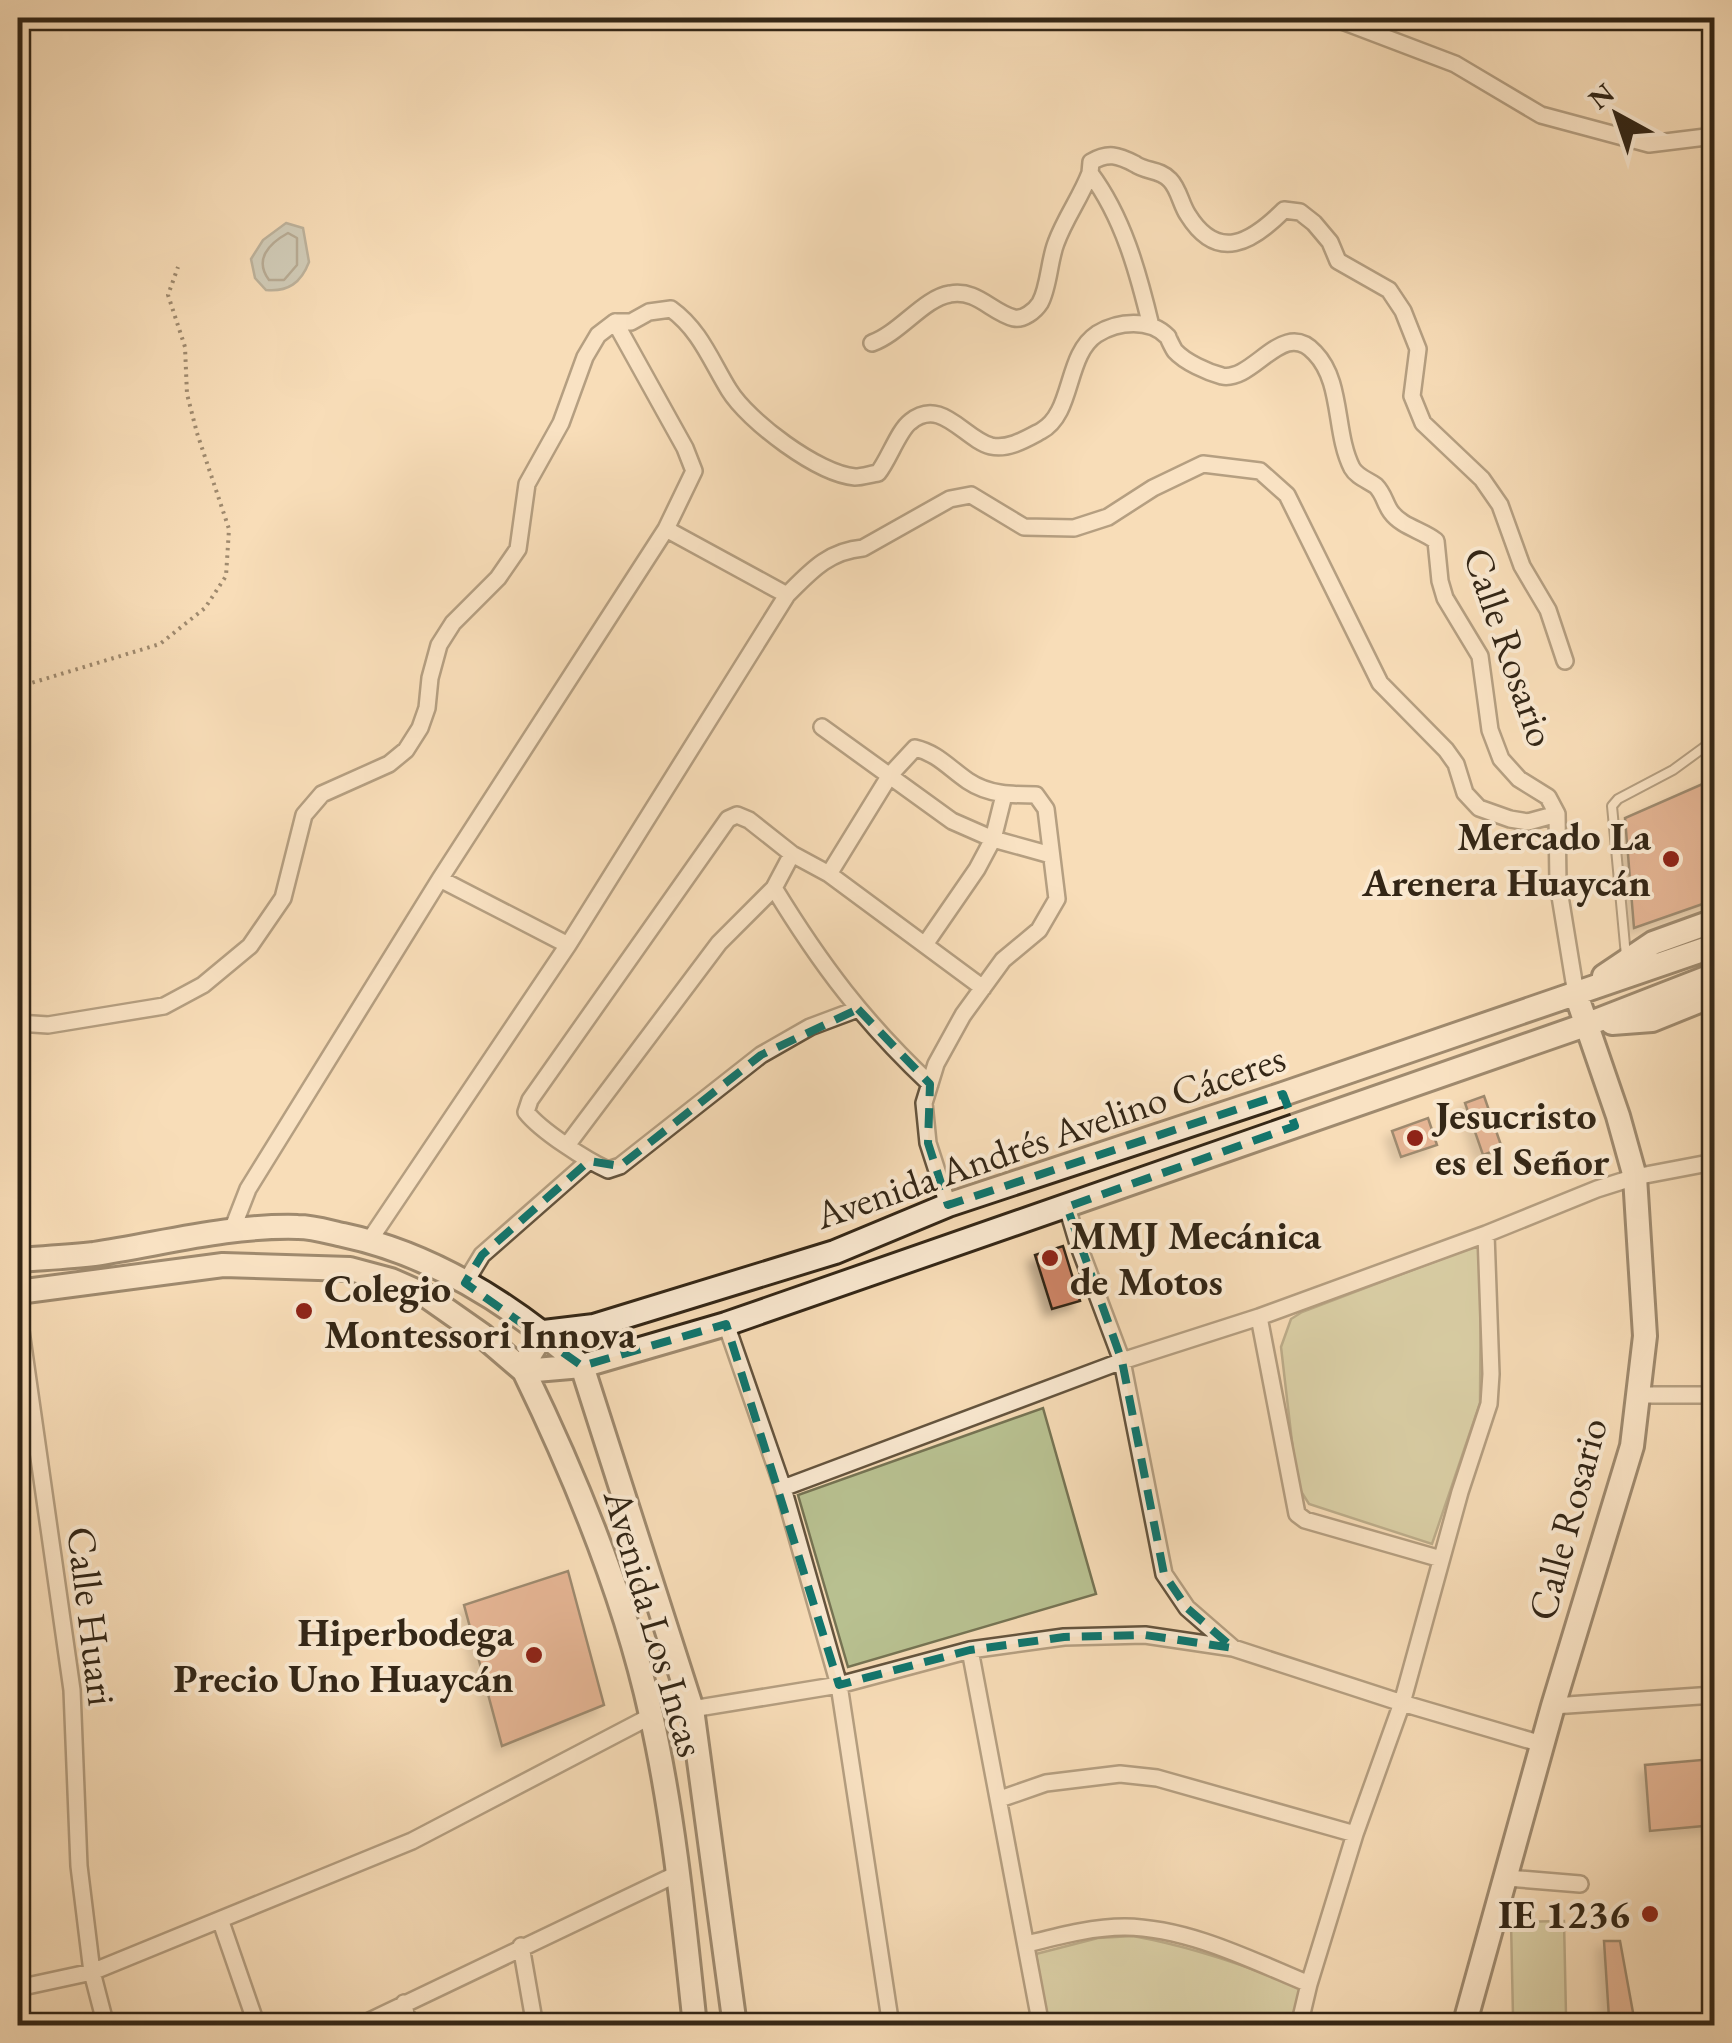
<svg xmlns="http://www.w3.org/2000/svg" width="1732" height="2043" viewBox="0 0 1732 2043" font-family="'EB Garamond',serif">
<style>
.green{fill:#b9c292;stroke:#767454;stroke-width:2.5}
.water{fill:#a2b9b9;stroke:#767e78;stroke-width:2.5}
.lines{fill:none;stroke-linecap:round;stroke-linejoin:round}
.shore{stroke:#6a7068;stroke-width:2.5}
.building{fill:#cd8466;stroke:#332616;stroke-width:2.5;filter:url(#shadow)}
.lane-casing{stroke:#64543e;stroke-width:12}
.street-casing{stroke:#64543e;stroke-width:20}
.secondary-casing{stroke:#332616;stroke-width:28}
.path{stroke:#332616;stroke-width:4;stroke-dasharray:2.5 5;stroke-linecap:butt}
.lane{stroke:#fae9d1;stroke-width:8}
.street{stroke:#fae9d1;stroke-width:15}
.secondary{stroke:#fae9d1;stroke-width:22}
.marked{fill:none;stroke:#0f766e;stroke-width:8;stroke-dasharray:20 12;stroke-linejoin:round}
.poi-dot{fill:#8f2418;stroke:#fae9d1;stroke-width:4}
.labels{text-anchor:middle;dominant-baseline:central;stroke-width:8;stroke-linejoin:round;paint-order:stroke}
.street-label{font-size:40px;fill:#332616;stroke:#fae9d1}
.poi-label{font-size:40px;font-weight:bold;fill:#332616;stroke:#fae9d1;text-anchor:end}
</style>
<defs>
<filter id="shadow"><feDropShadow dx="-7" dy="7" stdDeviation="5" flood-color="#0004"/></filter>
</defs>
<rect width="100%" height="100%" fill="#f8ddb8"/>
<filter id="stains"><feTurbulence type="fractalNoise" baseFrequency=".002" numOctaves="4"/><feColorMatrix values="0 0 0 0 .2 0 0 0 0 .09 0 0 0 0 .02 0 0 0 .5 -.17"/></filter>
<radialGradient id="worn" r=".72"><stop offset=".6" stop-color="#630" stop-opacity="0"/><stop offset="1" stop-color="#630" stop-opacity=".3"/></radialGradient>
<path class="green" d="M1481,1244L1480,1403L1432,1544L1309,1504L1297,1485L1281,1347L1291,1319L1302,1312Z
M1043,1408L1096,1594L848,1667L798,1495Z
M1564,1921L1566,2015L1513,2016L1511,1922Z
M1133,1936C1193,1947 1246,1965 1302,1989L1293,2025H1048L1036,1954L1098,1938Z"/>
<path class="water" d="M286,223L303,228L309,262C301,283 288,292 266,290L255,278L251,259L263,240Z"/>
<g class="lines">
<path class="shore" d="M288,233L297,238V265L284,280H269C254,260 268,244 288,233Z"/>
</g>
<path class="building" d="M1714,779V900L1634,928L1625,818Z
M1484,1096L1502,1148L1483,1155L1465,1103Z
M1428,1118L1437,1145L1401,1157L1392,1131Z
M1063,1246L1080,1301L1052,1309L1035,1255Z
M568,1571L604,1705L502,1746L464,1605Z
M1713,1759L1714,1825L1650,1831L1645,1765Z
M1604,1941H1620L1634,2018H1609Z"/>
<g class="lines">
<g class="lane-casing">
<path id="lane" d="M1626,956L1612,806L1618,799L1673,770L1714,740"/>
</g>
<g class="street-casing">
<path id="street" d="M1334,18L1455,64L1541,115L1649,144L1714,136
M1151,326C1138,272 1123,217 1090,173L1091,162C1108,152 1118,155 1135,164C1146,172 1160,169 1170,180C1179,189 1181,205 1188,215C1218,263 1252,242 1284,210L1300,212L1314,223L1330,242L1338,261L1389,290L1403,311L1418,349L1412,396L1423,423L1482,479L1500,505L1522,566L1548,610L1565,661
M872,343C900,333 924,298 950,294C977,289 991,312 1014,318C1023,320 1035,311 1040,303C1049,287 1049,261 1056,243C1065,218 1081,197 1090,173
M666,529L787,595
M822,727L952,821L993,839L1051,855
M829,874L890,775L915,748C937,753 949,768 968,781C989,795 1012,795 1036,795L1046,809L1057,899L1039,930L1003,960L963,1015L936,1064L924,1103L928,1143L948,1205
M440,879L568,945
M774,888C821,965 864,1022 930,1084
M926,943L977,869L993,839L1004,795
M858,1009L810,1027L761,1055L620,1166L608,1170C586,1160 541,1131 526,1112L530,1100L728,819L737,815L749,820L792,854L829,874L983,988
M18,1023L48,1025L164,1006L203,985L250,946L283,898L304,815L322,794L389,764L406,750L420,728L427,708L430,678L439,645L453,623L498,578L518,549L527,484L561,423L585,357L598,335L615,322H631L649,312L671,309C700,330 711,361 729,390C748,421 818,474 855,477C862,477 871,474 878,473C888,461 899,430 910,422C941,396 964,439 991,446C1008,450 1026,439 1041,431C1074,413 1065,355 1097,334C1118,321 1150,318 1168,337C1168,338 1174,350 1175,351C1185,362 1207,372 1222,376C1254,382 1283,317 1315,353C1343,382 1334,433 1352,468C1357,477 1368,480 1376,486C1384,494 1385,504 1391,512C1402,527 1422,530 1436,541L1440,581L1445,598L1480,656L1490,730L1501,759L1519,779L1548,797L1557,814L1558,884L1576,994
M568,1144L719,943L774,888L792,854
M1067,1207L1078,1244L1122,1361L1164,1574L1187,1608L1233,1648
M232,1230L248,1189L440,879L666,529L694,471L685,448L615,322
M369,1241L568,945L787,595C810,572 828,551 863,548L950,499L971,495L1024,527L1074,528L1108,517L1153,488L1203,464L1260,471L1287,495L1380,683L1446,750L1456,764L1465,793L1479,808L1510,819L1528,822L1557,814
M465,1283L482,1255L589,1161
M18,1310L72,1690L79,1866L92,1972L106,2026
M1259,1317L1297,1514L1305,1520L1441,1559
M726,1324L783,1488L839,1685L891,2026
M1638,1395H1714
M783,1488L1122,1361L1259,1317L1486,1234L1597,1189L1635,1177L1714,1162
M970,1650L1041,2026
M1553,1706L1714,1695
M692,1709L839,1685L970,1650L1064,1637L1145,1635L1233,1648L1402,1703L1542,1744
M1000,1799L1046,1783L1120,1774L1157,1778L1355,1834
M1507,1878L1580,1884
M221,1922L257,2026
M1027,1944C1059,1936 1092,1927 1125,1927C1189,1928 1251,1960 1309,1984
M521,1946L535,2026
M18,1988L92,1972L412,1841L651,1716
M404,2003L408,2026
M359,2026L679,1873
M1299,2026L1309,1984L1355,1834L1402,1703L1460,1492L1489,1404L1491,1374L1486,1234
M1693,2026L1714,2023"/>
</g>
<g class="secondary-casing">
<path id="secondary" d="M1604,976L1653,943L1714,921
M1612,1023L1652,1020L1714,995
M18,1260C43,1258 69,1257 94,1254C161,1244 229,1225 298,1227C313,1227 329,1232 343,1235C433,1254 514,1306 582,1366
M18,1292L223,1265L350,1269L391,1280L425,1295L482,1335L524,1371L582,1366L726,1324L1588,1024L1714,975
M582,1366L692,1709L735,2026
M524,1371L529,1356L544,1332L594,1326L835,1252L948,1205L1283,1094L1714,946
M524,1371C577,1480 625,1597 651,1715C674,1817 684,1922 695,2026
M1464,2026L1553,1706L1632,1446L1645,1336L1635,1177L1618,1116L1576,994"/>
</g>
<path class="path" d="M18,687L160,644L205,608L226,576L229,529L197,433L187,394L185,347L168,295L178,267"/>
<use href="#lane" class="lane"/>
<use href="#street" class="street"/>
<use href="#secondary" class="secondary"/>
</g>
<path d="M0 0H1732V2043H0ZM858,1009L930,1084L928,1143L948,1205L1283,1094L1295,1126L1067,1207L1122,1361L1164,1574L1187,1608L1233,1648L1145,1635L1064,1637L970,1650L839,1685L726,1324L582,1366L465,1283L482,1255L589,1161L620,1166L761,1055Z" fill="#f8ddb8" fill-opacity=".55" fill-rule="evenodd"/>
<path class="marked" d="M858,1009L930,1084L928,1143L948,1205L1283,1094L1295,1126L1067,1207L1122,1361L1164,1574L1187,1608L1233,1648L1145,1635L1064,1637L970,1650L839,1685L726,1324L582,1366L465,1283L482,1255L589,1161L620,1166L761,1055Z"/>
<g class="poi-dot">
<circle cx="1671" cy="859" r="10"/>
<circle cx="1415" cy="1138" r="10"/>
<circle cx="1050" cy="1258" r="10"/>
<circle cx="304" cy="1311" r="10"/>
<circle cx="534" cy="1655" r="10"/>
<circle cx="1650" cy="1914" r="10"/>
</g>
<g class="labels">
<g class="street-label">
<text transform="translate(1510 647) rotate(71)">Calle Rosario</text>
<text transform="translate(1050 1136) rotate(-19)">Avenida Andrés Avelino Cáceres</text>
<text transform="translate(1567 1519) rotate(-75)">Calle Rosario</text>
<text transform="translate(92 1616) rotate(83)">Calle Huari</text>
<text transform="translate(655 1623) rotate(74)">Avenida Los Incas</text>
</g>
<g class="poi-label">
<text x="1651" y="836">Mercado La<tspan x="1651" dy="46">Arenera Huaycán</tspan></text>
<text x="1435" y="1115" text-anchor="start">Jesucristo<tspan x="1435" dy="46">es el Señor</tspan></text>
<text x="1070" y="1235" text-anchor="start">MMJ Mecánica<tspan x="1070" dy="46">de Motos</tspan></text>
<text x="324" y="1288" text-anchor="start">Colegio<tspan x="324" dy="46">Montessori Innova</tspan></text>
<text x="514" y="1632">Hiperbodega<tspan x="514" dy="46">Precio Uno Huaycán</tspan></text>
<text x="1630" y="1914">IE 1236</text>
</g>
</g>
<rect width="1732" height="2043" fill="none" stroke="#f8ddb8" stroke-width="60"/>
<rect x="20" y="20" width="1692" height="2003" fill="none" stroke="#332616" stroke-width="5"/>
<rect x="30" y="30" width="1672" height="1983" fill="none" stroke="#332616" stroke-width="2.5"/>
<g transform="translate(1617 115) rotate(320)" stroke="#fae9d1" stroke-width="8" paint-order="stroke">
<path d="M0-8L18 38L0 25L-18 38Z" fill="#332616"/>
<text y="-15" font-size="28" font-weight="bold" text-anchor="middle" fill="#332616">N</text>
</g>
<rect width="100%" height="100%" filter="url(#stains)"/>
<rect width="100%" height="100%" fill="url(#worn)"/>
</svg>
